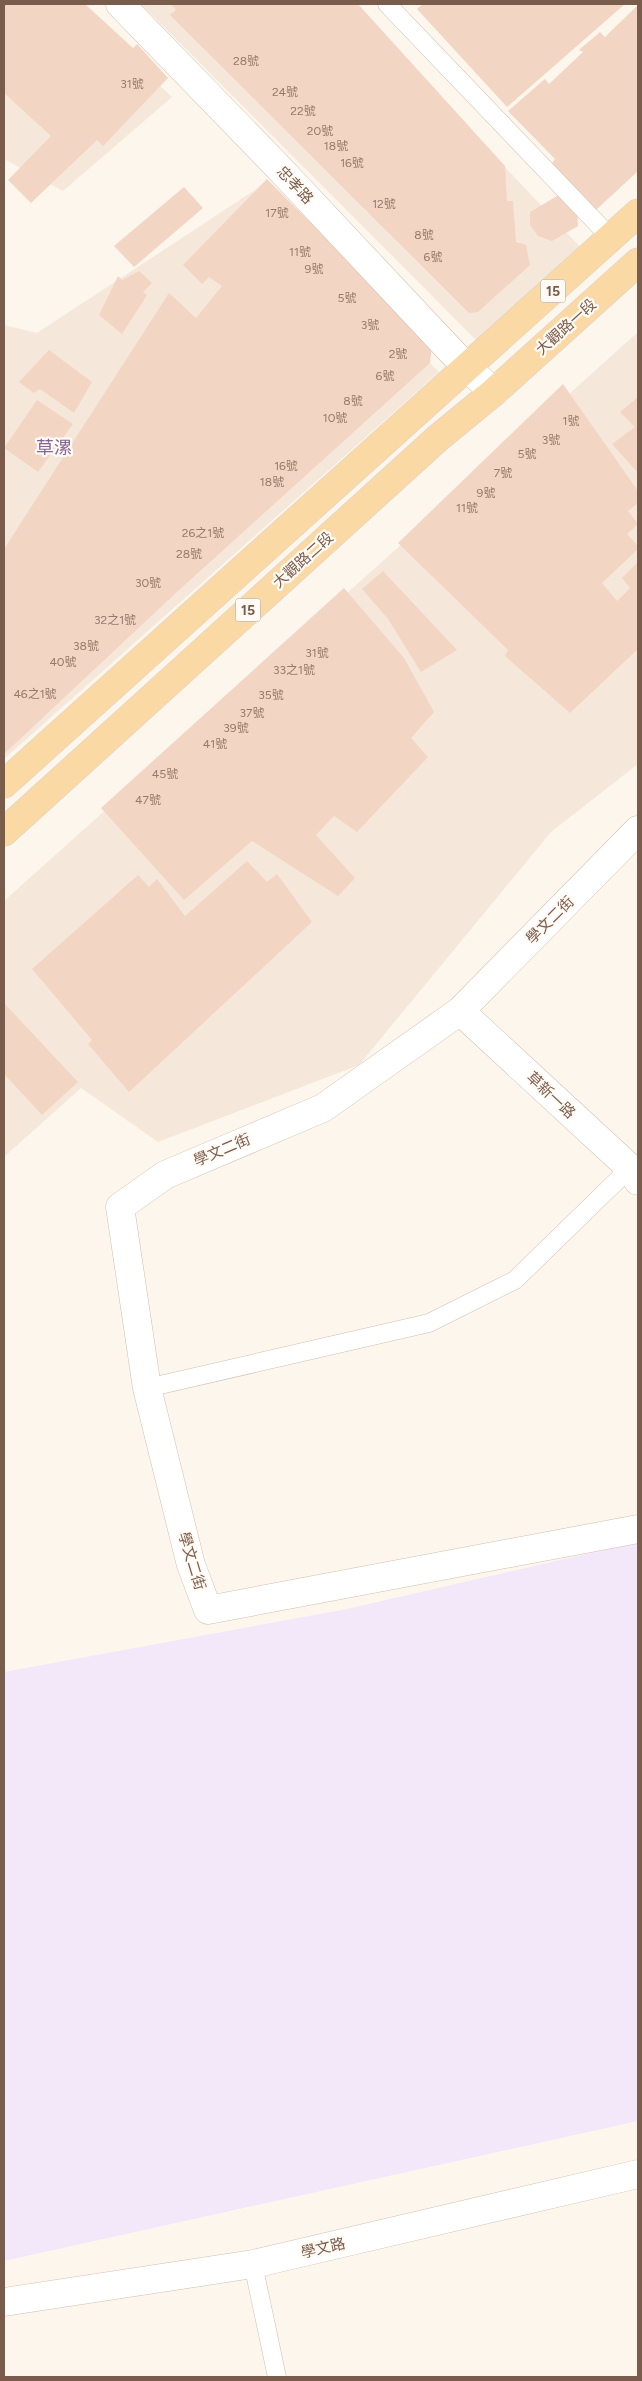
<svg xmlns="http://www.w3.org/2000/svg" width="642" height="2381" viewBox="0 0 642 2381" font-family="Figtree,'Noto Sans TC',sans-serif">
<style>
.residential{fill:#f5e8da}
.education{fill:#f3e8fa}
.building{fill:#f3d5c3}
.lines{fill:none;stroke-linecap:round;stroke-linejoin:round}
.service-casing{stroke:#d1beb0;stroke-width:19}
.minor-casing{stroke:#d1beb0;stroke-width:29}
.tertiary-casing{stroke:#d1beb0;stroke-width:29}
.primary-casing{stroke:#dad1cd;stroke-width:29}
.service{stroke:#fff;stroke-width:18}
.minor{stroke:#fff;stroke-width:28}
.tertiary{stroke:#fff;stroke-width:28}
.primary{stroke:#fbd9a5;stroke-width:28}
.labels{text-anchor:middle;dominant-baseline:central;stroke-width:4.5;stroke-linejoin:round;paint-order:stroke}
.number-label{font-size:12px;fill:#987a6a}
.shield{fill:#fffaf3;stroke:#a28b7f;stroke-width:1}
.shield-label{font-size:14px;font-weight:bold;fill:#7a5c4d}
.street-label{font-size:15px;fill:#7a5c4d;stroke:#fffaf3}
.quarter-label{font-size:18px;fill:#846695;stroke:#fffaf3}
</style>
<rect width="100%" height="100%" fill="#fdf6ec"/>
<path class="residential" d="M4,4H74L172,97L63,191L4,159Z
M141,4H352L582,249L477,341Z
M258,188L439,372L4,759V325L37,333Z
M638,332V764L551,832L359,1065L158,1142L81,1088L4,1157V901Z"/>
<path class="education" d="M638,1542V2121L4,2261V1672L347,1609Z"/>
<path class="building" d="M4,4H85L133,48L137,44L168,78L103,146L97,140L31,203L8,180L51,136L4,93Z
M171,4H358L505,166L507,201H513L516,242L526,245L530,265L478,312L469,313L170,15L176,10Z
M423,4H625L507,107L417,9Z
M638,5V171L596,210L552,163L555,159L508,111L545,79L549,84L583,52L579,50L600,32L605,37Z
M267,179L432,344L430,363L178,591L4,754V549L169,293L196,318L222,286L209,277L202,284L183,265Z
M184,187L203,208L134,267L114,246Z
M559,195L577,208L578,226L552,241L538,236L530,225V212Z
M139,271L152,283L143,292L147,295L122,334L99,315L118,276L122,280Z
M49,350L92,382L74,413L40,389L34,393L19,382Z
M563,384L638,491V503L628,511L638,524L627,534L638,546V549L602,583L617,601L630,588L622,578L638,562V649L570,713L505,656L508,650L398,543Z
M638,397V473L612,444L635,427L620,412Z
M37,400L73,424L38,472L4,448Z
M383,571L457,650L421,672L388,619L362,589Z
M344,588L404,658L434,712L411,738L428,757L357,832L334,816L316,835L355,878L338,896L252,841L184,900L101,808Z
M247,861L267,882L277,874L312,922L129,1092L88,1044L92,1040L32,969L138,875L149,887L157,879L185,916Z
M4,1003L78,1082L42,1115L4,1074Z"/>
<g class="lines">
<g class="service-casing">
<path id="service" d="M387,4L611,238
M147,1388L429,1323L515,1280L630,1168
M253,2264L277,2377"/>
</g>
<g class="minor-casing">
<path id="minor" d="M638,830L460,1011L323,1108L165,1175L120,1207L147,1388L191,1565L208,1610L638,1529
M460,1011L630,1168L638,1181
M4,2302L253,2264L638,2174"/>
</g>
<g class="tertiary-casing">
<path id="tertiary" d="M120,4L281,170L467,368L494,392"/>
</g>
<g class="primary-casing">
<path id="primary" d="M4,784L638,213
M4,832L438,438L494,392L638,262"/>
</g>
<use href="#service" class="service"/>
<use href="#minor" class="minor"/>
<use href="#tertiary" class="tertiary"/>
<use href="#primary" class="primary"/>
</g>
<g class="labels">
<g class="number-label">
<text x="246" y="61">28號</text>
<text x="132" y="84">31號</text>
<text x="285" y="92">24號</text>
<text x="303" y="111">22號</text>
<text x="320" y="131">20號</text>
<text x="336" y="146">18號</text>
<text x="352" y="163">16號</text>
<text x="384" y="204">12號</text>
<text x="277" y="213">17號</text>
<text x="424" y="235">8號</text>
<text x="300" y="252">11號</text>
<text x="433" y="257">6號</text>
<text x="314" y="269">9號</text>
<text x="347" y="298">5號</text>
<text x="370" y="325">3號</text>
<text x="398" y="354">2號</text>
<text x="385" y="376">6號</text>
<text x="353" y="401">8號</text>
<text x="335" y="418">10號</text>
<text x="571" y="421">1號</text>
<text x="551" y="440">3號</text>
<text x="527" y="454">5號</text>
<text x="286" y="466">16號</text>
<text x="503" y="473">7號</text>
<text x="272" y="482">18號</text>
<text x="486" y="493">9號</text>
<text x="467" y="508">11號</text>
<text x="203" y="533">26之1號</text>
<text x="189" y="554">28號</text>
<text x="148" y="583">30號</text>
<text x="115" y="620">32之1號</text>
<text x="86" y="646">38號</text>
<text x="317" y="653">31號</text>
<text x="63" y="662">40號</text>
<text x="294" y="670">33之1號</text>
<text x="35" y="694">46之1號</text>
<text x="271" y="695">35號</text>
<text x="252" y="713">37號</text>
<text x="236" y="728">39號</text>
<text x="215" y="744">41號</text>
<text x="165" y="774">45號</text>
<text x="148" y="800">47號</text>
</g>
<g class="shield">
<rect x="540.5" y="279.5" width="25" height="23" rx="4"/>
<rect x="235.5" y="598.5" width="25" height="23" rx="4"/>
</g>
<g class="shield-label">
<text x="553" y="291">15</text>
<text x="248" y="610">15</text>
</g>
<g class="street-label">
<text transform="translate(295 185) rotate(47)">忠孝路</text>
<text transform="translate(566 327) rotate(-42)">大觀路一段</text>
<text transform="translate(303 560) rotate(-42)">大觀路二段</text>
<text transform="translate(550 920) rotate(-45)">學文二街</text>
<text transform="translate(551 1095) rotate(43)">草新一路</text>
<text transform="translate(222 1150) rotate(-23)">學文二街</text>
<text transform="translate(192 1561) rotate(73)">學文二街</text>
<text transform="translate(323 2248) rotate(-13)">學文路</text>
</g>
<g class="quarter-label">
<text x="54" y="448">草漯</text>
</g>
</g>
<rect width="642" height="2381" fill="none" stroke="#7a5c4d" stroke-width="10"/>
</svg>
